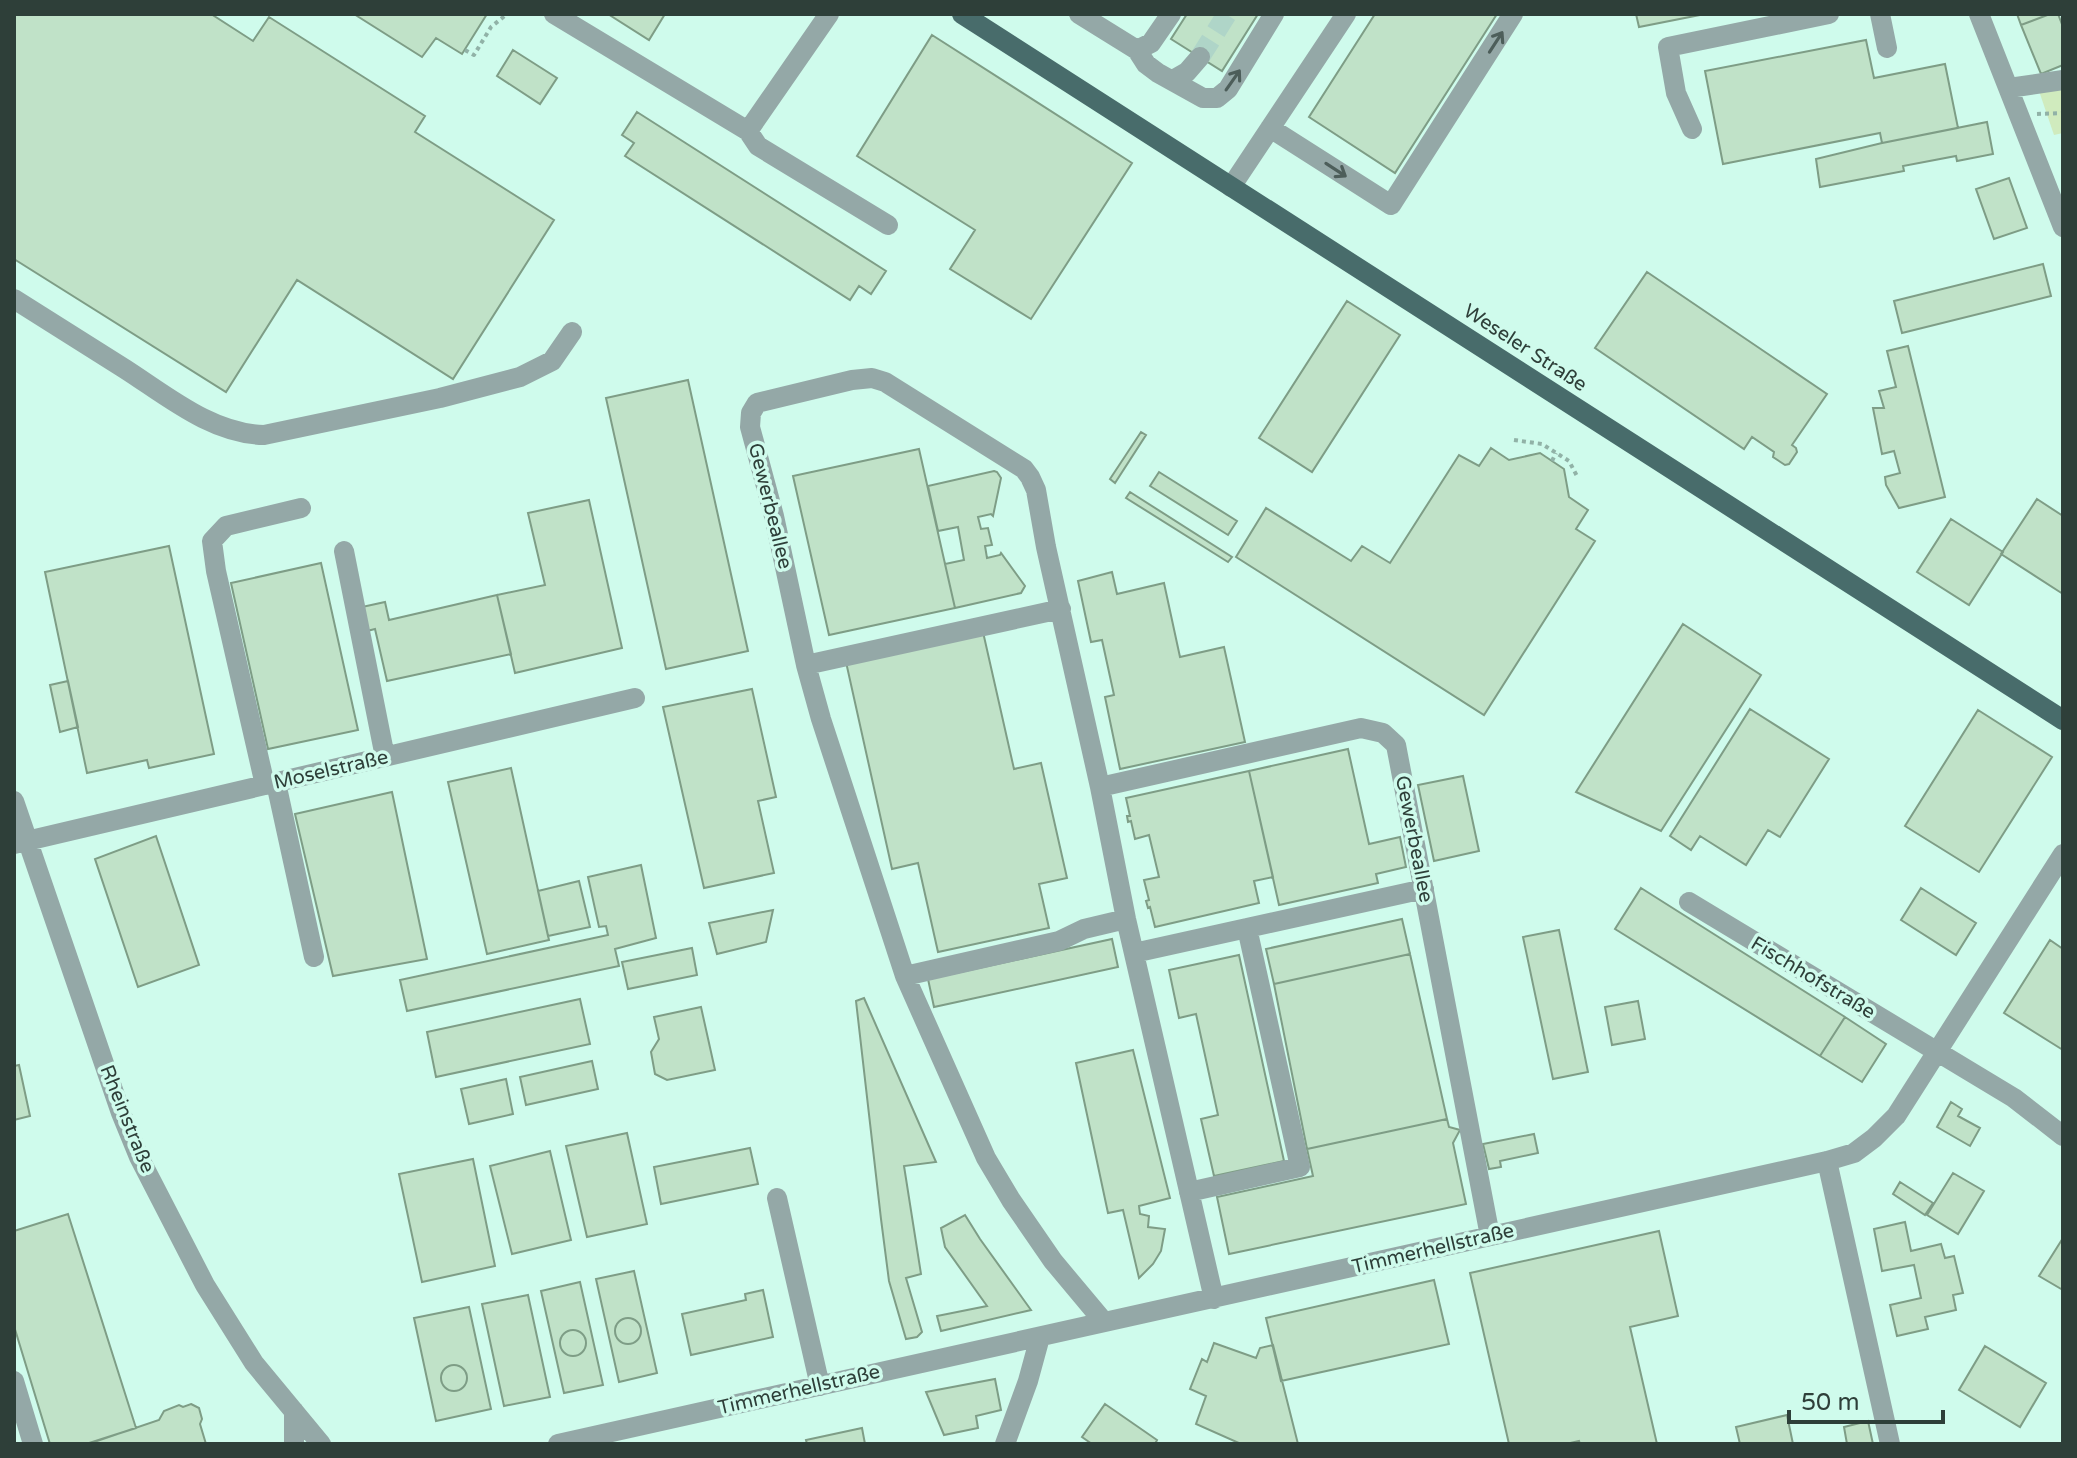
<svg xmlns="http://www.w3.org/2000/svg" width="2077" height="1458" viewBox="0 0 2077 1458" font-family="'Varela Round',sans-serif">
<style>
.green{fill:#d0ebbe}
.building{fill:#c0e2c8;stroke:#7e9d86;stroke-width:2}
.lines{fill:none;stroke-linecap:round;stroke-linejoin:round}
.minor-tunnel{stroke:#afd5c8;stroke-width:20;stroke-dasharray:20 10;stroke-linecap:butt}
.path{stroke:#91b2a7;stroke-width:4;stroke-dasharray:4 4;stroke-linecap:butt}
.minor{stroke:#94a8a7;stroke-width:20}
.major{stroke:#486c6b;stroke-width:20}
.oneway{stroke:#4d5e5a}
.labels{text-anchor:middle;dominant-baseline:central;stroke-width:7;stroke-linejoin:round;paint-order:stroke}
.street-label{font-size:20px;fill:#2e3f39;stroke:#cffbec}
</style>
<rect width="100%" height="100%" fill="#cffbec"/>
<path class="green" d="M2063,84V133L2054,135L2038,88Z"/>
<path class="building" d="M14,14H211L253,41L269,17L425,116L415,132L554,220L453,379L297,280L226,392L14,259Z
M354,14H487L462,54L436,38L422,57Z
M608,14H665L649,40Z
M1187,14H1258L1222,71L1171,39Z
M1375,14H1497L1395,173L1309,117Z
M1636,14H1705L1639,27Z
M2017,14H2050L2021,25Z
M2050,14H2058L2063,27V65L2041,74L2021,25Z
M932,35L1132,163L1031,319L950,269L975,230L857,156Z
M1866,40L1874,78L1945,64L1958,128L1882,143L1880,133L1723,164L1705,71Z
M513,50L557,78L540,104L497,76Z
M637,112L886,271L871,294L859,286L850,300L625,156L634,143L622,135Z
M1987,122L1993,154L1957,161L1956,156L1903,166L1904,171L1820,187L1816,159L1882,143Z
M2009,178L2027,228L1994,239L1976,189Z
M2043,264L2051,296L1902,333L1894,301Z
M1647,272L1827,394L1792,445L1796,448L1797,452L1789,464L1785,465L1773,457L1774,452L1752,437L1744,449L1595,348Z
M1347,301L1400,335L1312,472L1259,438Z
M1908,346L1945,497L1899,508L1886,485L1885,477L1900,473L1894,451L1882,454L1873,408H1884L1879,391L1896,387L1887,351Z
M688,380L748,651L666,669L606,398Z
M1141,432L1146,435L1115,483L1110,479Z
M1491,448L1509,460L1540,453L1564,469L1569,497L1588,510L1576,529L1595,541L1484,715L1236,557L1266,508L1351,561L1362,546L1390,563L1459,455L1479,466Z
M919,449L955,608L829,635L793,476Z
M994,471L997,472L1001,478L993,516L991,514L978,517L981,529L988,528L992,545L985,546L987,558L1000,555L1001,553L1025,586L1021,593L955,608L945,564L964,560L958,527L938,531L928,486Z
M1159,472L1237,521L1228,535L1150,486Z
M1130,492L1232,557L1228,562L1126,498Z
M2037,499L2063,516V594L2001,554Z
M589,500L622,648L515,673L497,595L545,585L528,513Z
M1951,519L2003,552L1969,605L1917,572Z
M169,546L214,754L149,768L147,760L87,773L45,572Z
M321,563L358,730L268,749L231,583Z
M1112,572L1117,594L1164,583L1180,657L1224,647L1245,742L1120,769L1105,697L1114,695L1102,640L1091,642L1078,581Z
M497,595L511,654L387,681L375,629L367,631L362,607L385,602L389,620Z
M1683,624L1761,675L1661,831L1576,792Z
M983,632L1014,769L1041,763L1067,878L1039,884L1049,928L938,952L918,863L892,869L846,662Z
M68,681L78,727L60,732L50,685Z
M752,689L776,797L758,801L774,873L704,888L663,707Z
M1750,709L1829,759L1780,837L1768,830L1746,865L1700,836L1691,850L1670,836Z
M1978,710L2052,757L1979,872L1905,826Z
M1348,749L1369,844L1400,837L1406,867L1376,874L1378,883L1279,905L1249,771Z
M511,768L549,940L487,954L448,782Z
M1249,771L1273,877L1254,881L1259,903L1155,927L1150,907L1148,908L1146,901L1149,900L1144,880L1159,877L1149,835L1135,839L1131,821L1128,822L1127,816H1130L1126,798Z
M1463,776L1479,851L1434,861L1418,785Z
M392,792L427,959L333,976L295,814Z
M156,836L199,965L138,987L95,859Z
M641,865L656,938L615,949L619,966L407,1011L400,980L608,935L606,926L599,927L588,877Z
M579,881L590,927L548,936L538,891Z
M1641,888L1845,1017L1820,1056L1615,929Z
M1921,888L1976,923L1956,955L1901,920Z
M773,910L766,942L717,954L709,923Z
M1402,919L1410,954L1274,984L1266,949Z
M1559,930L1588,1072L1553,1079L1523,937Z
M1112,939L1118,967L934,1007L928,979Z
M2050,940L2063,949V1050L2004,1013Z
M692,948L697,975L628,989L622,962Z
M1410,954L1447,1119L1307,1149L1274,984Z
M1239,955L1284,1161L1214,1176L1201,1119L1218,1115L1196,1014L1179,1018L1169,970Z
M864,998L936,1162L904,1166L921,1274L906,1278L922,1332L917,1337L906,1339L889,1281L881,1219L856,1001Z
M580,999L590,1044L436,1077L427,1032Z
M1638,1001L1645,1039L1612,1045L1605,1007Z
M701,1007L715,1070L667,1080L655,1074L651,1052L659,1039L654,1017Z
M1845,1017L1886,1044L1862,1082L1820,1056Z
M1133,1050L1170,1198L1139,1206L1140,1214L1149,1216L1148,1227L1165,1229L1161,1251L1153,1264L1139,1278L1123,1210L1108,1213L1076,1063Z
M592,1061L598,1089L526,1105L520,1077Z
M19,1065L30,1116L14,1120V1066Z
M506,1079L513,1114L469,1124L461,1089Z
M1951,1102L1962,1109L1958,1116L1980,1128L1970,1146L1937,1127Z
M1447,1119L1449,1127L1460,1130L1453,1143L1466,1204L1229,1254L1217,1197L1313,1176L1307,1149Z
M627,1133L647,1224L587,1237L566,1146Z
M1534,1134L1538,1153L1500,1161L1501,1167L1489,1169L1483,1144Z
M750,1148L758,1184L661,1204L654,1167Z
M550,1151L571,1240L512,1254L490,1166Z
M473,1159L495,1266L422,1282L399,1174Z
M1953,1173L1984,1191L1958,1234L1927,1215Z
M1900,1182L1933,1203L1925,1215L1893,1194Z
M68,1214L136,1428L86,1444H50L14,1326V1231Z
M965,1215L980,1239L1031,1310L941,1331L937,1316L987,1306L945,1247L941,1228Z
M1905,1222L1911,1251L1941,1244L1945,1258L1954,1256L1963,1293L1953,1295L1956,1310L1925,1317L1928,1329L1897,1336L1890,1305L1921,1298L1914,1265L1882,1271L1874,1229Z
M1659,1231L1678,1316L1630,1327L1657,1444H1580L1579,1441L1566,1444H1509L1470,1273Z
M2063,1238V1290L2039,1276Z
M634,1271L657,1373L619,1382L596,1279Z
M1434,1280L1449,1344L1281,1381L1266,1318Z
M580,1282L603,1385L564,1393L541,1291Z
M763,1290L773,1337L691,1355L682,1314L746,1300L745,1294Z
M528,1295L550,1397L504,1406L482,1304Z
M469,1307L491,1409L436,1421L414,1318Z
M615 1331a13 13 0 1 1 26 0a13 13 0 1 1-26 0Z
M560 1343a13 13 0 1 1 26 0a13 13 0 1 1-26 0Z
M1214,1343L1256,1358L1260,1348L1273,1345L1298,1444H1241L1196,1424L1206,1396L1190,1389L1202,1359L1207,1362Z
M1985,1346L2046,1383L2020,1427L1959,1390Z
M441 1378a13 13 0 1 1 26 0a13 13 0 1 1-26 0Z
M995,1379L1001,1410L976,1416L978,1428L944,1435L926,1392Z
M191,1404L199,1408L202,1419L200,1424L206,1444H91V1443L159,1420L164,1411L179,1405L183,1407Z
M1105,1404L1157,1440L1155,1444H1092L1082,1437Z
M1787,1415L1793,1444H1740L1736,1427Z
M1868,1421L1873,1444H1847L1844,1427Z
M862,1428L865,1444H807L806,1440Z"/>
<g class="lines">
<path class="minor-tunnel" d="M1200,57L1227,14"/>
<path class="path" d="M465,50L474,55L491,27L507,14
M2037,114L2063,113
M1514,440L1542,444L1569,461L1578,478
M1552,461L1556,453"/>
<path class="minor" d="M554,14L748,131L829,14
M1079,14L1137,50L1146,64L1158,73L1203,98H1217L1228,89L1274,14
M1880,14L1887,48
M1979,14L2063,227
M1137,50L1151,43L1171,14
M1173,80L1187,72L1200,57
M2009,88L2063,80
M1270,128L1391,205L1513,14
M1692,129L1676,93L1668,47L1829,14
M748,131L758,146L888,225
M1231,187L1346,14
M14,299C51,322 88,346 125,369C167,396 212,434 264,435L440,398L520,377L552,361L572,332
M344,551L385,757
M806,665L1061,609
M276,783L314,957
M265,785L216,571L212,541L226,526L301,508
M1100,787L1361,728L1383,733L1396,745L1490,1236
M14,801L121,1113L139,1157L205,1285L254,1363L321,1444
M14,844L635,698
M1689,902L2014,1098L2063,1136
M1134,953L1424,889
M905,976L1059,941L1084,929L1126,919
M1827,1161L1890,1444
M1189,1192L1300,1167L1247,928
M777,1198L820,1386
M1104,1322L1053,1261L1011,1200L986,1158L905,976L821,719L806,665L774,516L750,427L751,413L757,403L852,380L872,378L885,382L1024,469L1030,477L1036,490L1046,547L1100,787L1126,919L1214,1299
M14,1381L33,1444
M294,1444V1411
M558,1444L1827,1161L1854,1153L1874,1138L1896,1116L2063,854
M1005,1444L1028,1381L1040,1337"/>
<path class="major" d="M962,14L2063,720"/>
</g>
<defs><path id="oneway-shaft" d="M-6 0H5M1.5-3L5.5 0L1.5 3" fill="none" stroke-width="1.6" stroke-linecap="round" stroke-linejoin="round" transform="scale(2)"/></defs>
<g class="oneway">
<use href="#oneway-shaft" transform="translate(1496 42) rotate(-57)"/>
<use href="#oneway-shaft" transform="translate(1233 80) rotate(-55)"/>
<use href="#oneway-shaft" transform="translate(1336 170) rotate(33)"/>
</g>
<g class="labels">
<g class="street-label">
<text transform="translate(1525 348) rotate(33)">Weseler Straße</text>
<text transform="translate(770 506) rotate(76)">Gewerbeallee</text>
<text transform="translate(331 770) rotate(-13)">Moselstraße</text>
<text transform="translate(1414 839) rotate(79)">Gewerbeallee</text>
<text transform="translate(1813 978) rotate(31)">Fischhofstraße</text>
<text transform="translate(127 1119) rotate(68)">Rheinstraße</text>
<text transform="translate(1433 1249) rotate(-13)">Timmerhellstraße</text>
<text transform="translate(799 1390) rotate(-13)">Timmerhellstraße</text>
</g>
</g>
<rect width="2077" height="1458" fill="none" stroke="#2e3f39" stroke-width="32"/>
<path d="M1789 1410v12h154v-12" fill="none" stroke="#2e3f39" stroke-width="4"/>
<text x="1801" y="1410" font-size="24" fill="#2e3f39" stroke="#cffbec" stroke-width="6" paint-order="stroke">50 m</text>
</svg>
